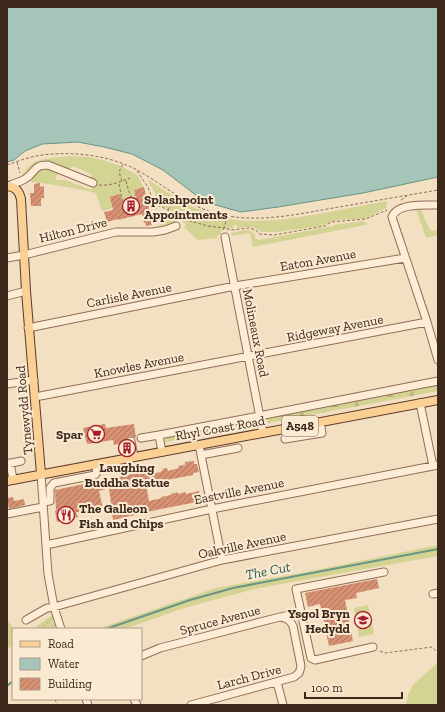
<svg xmlns="http://www.w3.org/2000/svg" width="445" height="712" viewBox="0 0 445 712" font-family="'Zilla Slab',serif">
<style>
.grass{fill:#d3d393}
.forest{fill:url(#forest-firs)}
.garden{fill:url(#garden-furrows)}
.water{fill:#a4c5b8;stroke:#699585}
.lines{fill:none;stroke-linecap:round;stroke-linejoin:round}
.stream{stroke:#699585;stroke-width:2}
.building{fill:url(#building-hatch)}
.minor-casing{stroke:#906e56;stroke-width:9}
.major-casing{stroke:#5d3c2b;stroke-width:10}
.path{stroke:#906e56;stroke-width:1;stroke-dasharray:3 2;stroke-linecap:butt}
.minor{stroke:#fdedd6;stroke-width:7}
.major{stroke:#fbd094;stroke-width:8}
.labels{text-anchor:middle;dominant-baseline:central;stroke-width:4;stroke-linejoin:round;paint-order:stroke}
.shield{fill:#faead2;stroke:#766253;stroke-width:1}
.shield-label{font-size:12px;font-weight:bold;fill:#3d281c}
.poi-label{font-size:13px;font-weight:bold;fill:#3d281c;stroke:#faead2;text-anchor:start}
.street-label{font-size:13px;fill:#3d281c;stroke:#faead2}
.water-label{font-size:14px;font-style:italic;fill:#295f56;stroke:#faead2}
</style>
<defs>
<pattern id="forest-firs" width="22" height="20" patternUnits="userSpaceOnUse"><rect width="22" height="20" fill="#d3d393"/><path d="M5 1l3.5 6h-7zM16 11l3.5 6h-7z" fill="#b6b57e"/></pattern>
<pattern id="garden-furrows" width="10" height="10" patternUnits="userSpaceOnUse"><rect width="10" height="10" fill="#d3d393"/><path d="M-1 1l2-2M0 10L10 0M9 11l2-2" fill="none" stroke="#b6b57e"/></pattern>
<pattern id="building-hatch" width="6" height="6" patternUnits="userSpaceOnUse"><rect width="6" height="6" fill="#d69172"/><path d="M-1 1l2-2M0 6l6-6M5 7l2-2" fill="none" stroke="#af765d"/></pattern>
</defs>
<rect width="100%" height="100%" fill="#f3dfc1"/>
<path class="grass" d="M68,156L89,157L106,161L123,167L137,175L144,187L134,190L137,202L123,205L120,195L110,197L113,208L102,211L96,193L68,187L34,182L32,183L31,181C38,166 44,168 58,172L55,180H65L91,190L95,181L90,179L92,174L72,166L69,171C60,167 46,158 37,164C32,167 28,173 23,177L22,174C26,171 28,165 33,163C44,157 56,158 68,156Z
M149,180C170,195 191,208 216,216C251,226 289,219 324,213C345,209 366,205 387,201L386,208L365,219L337,220L330,222L322,226L276,232H261C254,225 247,227 237,228V225H233V228L222,229L221,231V235H217V238L198,240L184,227L186,225L180,219L178,221L160,226C164,221 173,216 179,218L181,215L155,203C158,193 153,190 148,182Z
M416,209H419L421,210L430,230L433,231L438,230V235L426,238Z
M363,221L368,224L365,225L253,247L250,233L232,236L231,233L246,230L251,231L254,234L256,239L259,240L333,226V225Z
M438,545V556L259,588L224,597L184,608L124,629H97L216,588L248,582L301,573Z
M368,605L374,634L359,637L354,608Z
M7,620L14,629H13V645L7,649Z
M438,662V705H406L408,695L413,685Z"/>
<path class="forest" d="M438,385V391L268,423L267,417Z
M251,419L252,425L166,442L164,436Z"/>
<path class="garden" d="M52,615L55,626L51,629H33Z"/>
<path class="water" d="M7,7H438V177L363,193L278,207L241,212L205,202L163,170L132,154L104,147L78,142L42,144L25,151L14,160L7,162Z"/>
<g class="lines">
<path class="stream" d="M106,629L190,600L233,588L438,549
M7,686L13,681"/>
</g>
<path class="building" d="M40,183V187L44,186V198H41V206H31L30,193H34V184Z
M144,187L152,220L151,221L152,225L146,226L145,222L144,223L142,214L118,220V219L107,222L104,212L113,210L110,197L120,194L123,205L137,202L134,190Z
M105,424L106,428L134,424L136,438L130,436L127,438L126,440H123L125,443L114,445L113,440L87,444L83,428Z
M194,461V464H197L199,472L193,473V475L146,484L149,501L162,498L161,497L171,495V494L178,492V494L185,492L186,494L199,491L202,501L156,510L113,520L109,488L99,491L103,509L86,512H76L78,517L57,522L55,511L56,510L55,490L143,472L144,474L151,472V474L161,472V471H163L162,469L167,468L168,471L179,468L178,466L185,465V462Z
M13,497L14,501L24,499L25,505L9,509L7,498Z
M377,579L379,588L356,593L357,598L345,600L353,641L329,646L320,604L308,607L305,593Z"/>
<g class="lines">
<g class="minor-casing">
<path id="minor" d="M7,186C13,184 20,182 25,179C36,173 32,165 48,165L93,183
M438,205C425,205 397,203 392,217L427,322L438,360
M225,237L263,433
M7,258L24,255L116,232H153L165,230L176,226
M7,296L26,291
M28,328L235,286L405,258
M7,384L34,380
M35,397L427,322
M420,403L433,466
M141,438L159,435
M285,439L322,433L320,422
M131,441L134,457
M199,445L222,560
M162,452L159,435L259,416L438,381
M201,455L238,448
M10,463L13,479
M7,464L21,461
M41,474L48,574L54,607L61,629
M43,502L50,501V488L54,483L95,475L97,472L95,464
M7,514L43,507
M46,545L212,509L438,465
M433,594L438,593
M281,617L301,612
M26,620L47,608L54,607L222,560L438,519
M373,647L315,660L311,658L296,589L384,572
M141,656L160,648L280,617C287,618 290,620 293,626L301,666L300,670L299,673L294,677L191,705
M277,682L283,705
M86,699L88,705
M134,699L137,705"/>
</g>
<g class="major-casing">
<path id="major" d="M7,186C16,187 19,191 21,199L26,291L41,474
M7,481L438,400"/>
</g>
<path class="path" d="M17,162L20,173
M7,165C16,162 26,158 36,156C71,150 114,155 144,174C172,191 195,211 228,216C263,222 299,214 333,208C368,202 403,196 438,190
M137,171L148,187L160,219L159,224
M122,181L119,172L123,164
M126,181L129,192L133,201
M119,184L123,204
M99,185C110,186 120,182 130,178
M401,200L407,196
M153,203L181,216L186,220L208,226L224,228L227,217
M160,223L177,195
M223,230L224,228L231,230L249,228L256,230L259,234L274,235L325,226L331,222L366,219L387,210
M380,651L385,653L432,647L438,653
M55,699L57,705"/>
<use href="#minor" class="minor"/>
<use href="#major" class="major"/>
</g>
<defs>
<g id="building-ring" transform="scale(0.9)"><circle r="9.5" fill="#faead2" stroke="#a61e2e" stroke-width="1.5"/><path d="M-4-6H4V6H1V3H-1V6H-4ZM-2.5-4.3h1.7v1.8h-1.7ZM.8-4.3h1.7v1.8H.8ZM-2.5-1h1.7V.8h-1.7ZM.8-1h1.7V.8H.8Z" fill="#a61e2e"/></g>
<g id="supermarket-ring" transform="scale(0.9)"><circle r="9.5" fill="#faead2" stroke="#a61e2e" stroke-width="1.5"/><path d="M-6-5.5h2.5l.6 2H6L4.5 2H-2.5L-4.4-4H-6ZM-1.5 3.2a1.3 1.3 0 1 0 .1 0ZM3 3.2a1.3 1.3 0 1 0 .1 0Z" fill="#a61e2e"/></g>
<g id="restaurant-ring" transform="scale(0.9)"><circle r="9.5" fill="#faead2" stroke="#a61e2e" stroke-width="1.5"/><path d="M-5-6h1v4h1v-4h1v4h1v-4h1v5L-1.5 .5V6h-2V.5L-5-1ZM5-6V6H3V1.5H1.5Q1.5-4 5-6Z" fill="#a61e2e"/></g>
<g id="school-ring" transform="scale(0.9)"><circle r="9.5" fill="#faead2" stroke="#a61e2e" stroke-width="1.5"/><path d="M0-5L7-2L0 1L-7-2ZM-4 1L0 2.5L4 1V4Q0 6-4 4Z" fill="#a61e2e"/></g>
</defs>
<g fill-rule="evenodd">
<use href="#building-ring" x="131" y="206"/>
<use href="#supermarket-ring" x="96" y="434"/>
<use href="#building-ring" x="127" y="448"/>
<use href="#restaurant-ring" x="66" y="515"/>
<use href="#school-ring" x="363" y="620"/>
</g>
<g class="labels">
<rect class="shield" x="282" y="416" width="36" height="20" rx="3"/>
<g class="shield-label">
<text x="300" y="426">A548</text>
</g>
<g class="poi-label">
<text x="144" y="199">Splashpoint<tspan x="144" dy="15">Appointments</tspan></text>
<text x="83" y="434" text-anchor="end">Spar</text>
<text x="127" y="467" text-anchor="middle">Laughing<tspan x="127" dy="15">Buddha Statue</tspan></text>
<text x="79" y="508">The Galleon<tspan x="79" dy="15">Fish and Chips</tspan></text>
<text x="350" y="613" text-anchor="end">Ysgol Bryn<tspan x="350" dy="15">Hedydd</tspan></text>
</g>
<g class="street-label">
<text transform="translate(73 230) rotate(-14)">Hilton Drive</text>
<text transform="translate(318 260) rotate(-10)">Eaton Avenue</text>
<text transform="translate(129 295) rotate(-11)">Carlisle Avenue</text>
<text transform="translate(335 328) rotate(-11)">Ridgeway Avenue</text>
<text transform="translate(256 333) rotate(79)">Molineaux Road</text>
<text transform="translate(139 365) rotate(-11)">Knowles Avenue</text>
<text transform="translate(24 410) rotate(-95)">Tynewydd Road</text>
<text transform="translate(220 428) rotate(-10)">Rhyl Coast Road</text>
<text transform="translate(239 491) rotate(-11)">Eastville Avenue</text>
<text transform="translate(242 545) rotate(-12)">Oakville Avenue</text>
<text transform="translate(220 620) rotate(-15)">Spruce Avenue</text>
<text transform="translate(249 677) rotate(-15)">Larch Drive</text>
</g>
<g class="water-label">
<text transform="translate(268 571) rotate(-11)">The Cut</text>
</g>
</g>
<rect width="445" height="712" fill="none" stroke="#3d281c" stroke-width="16"/>
<rect x="12" y="628" width="130" height="72" fill="#faead2" stroke="#ae9c89"/>
<rect x="20" y="641" width="20" height="6" fill="#fbd094" stroke="#ae9c89"/>
<text x="48" y="648" font-size="12" fill="#3d281c">Road</text>
<rect x="20" y="658" width="20" height="12" fill="#a4c5b8" stroke="#ae9c89"/>
<text x="48" y="668" font-size="12" fill="#3d281c">Water</text>
<rect x="20" y="678" width="20" height="12" fill="url(#building-hatch)" stroke="#ae9c89"/>
<text x="48" y="688" font-size="12" fill="#3d281c">Building</text>
<path d="M305 692v6h97v-6" fill="none" stroke="#3d281c" stroke-width="2"/>
<text x="311" y="692" font-size="12" fill="#3d281c" stroke="#faead2" stroke-width="3" paint-order="stroke">100 m</text>
</svg>
